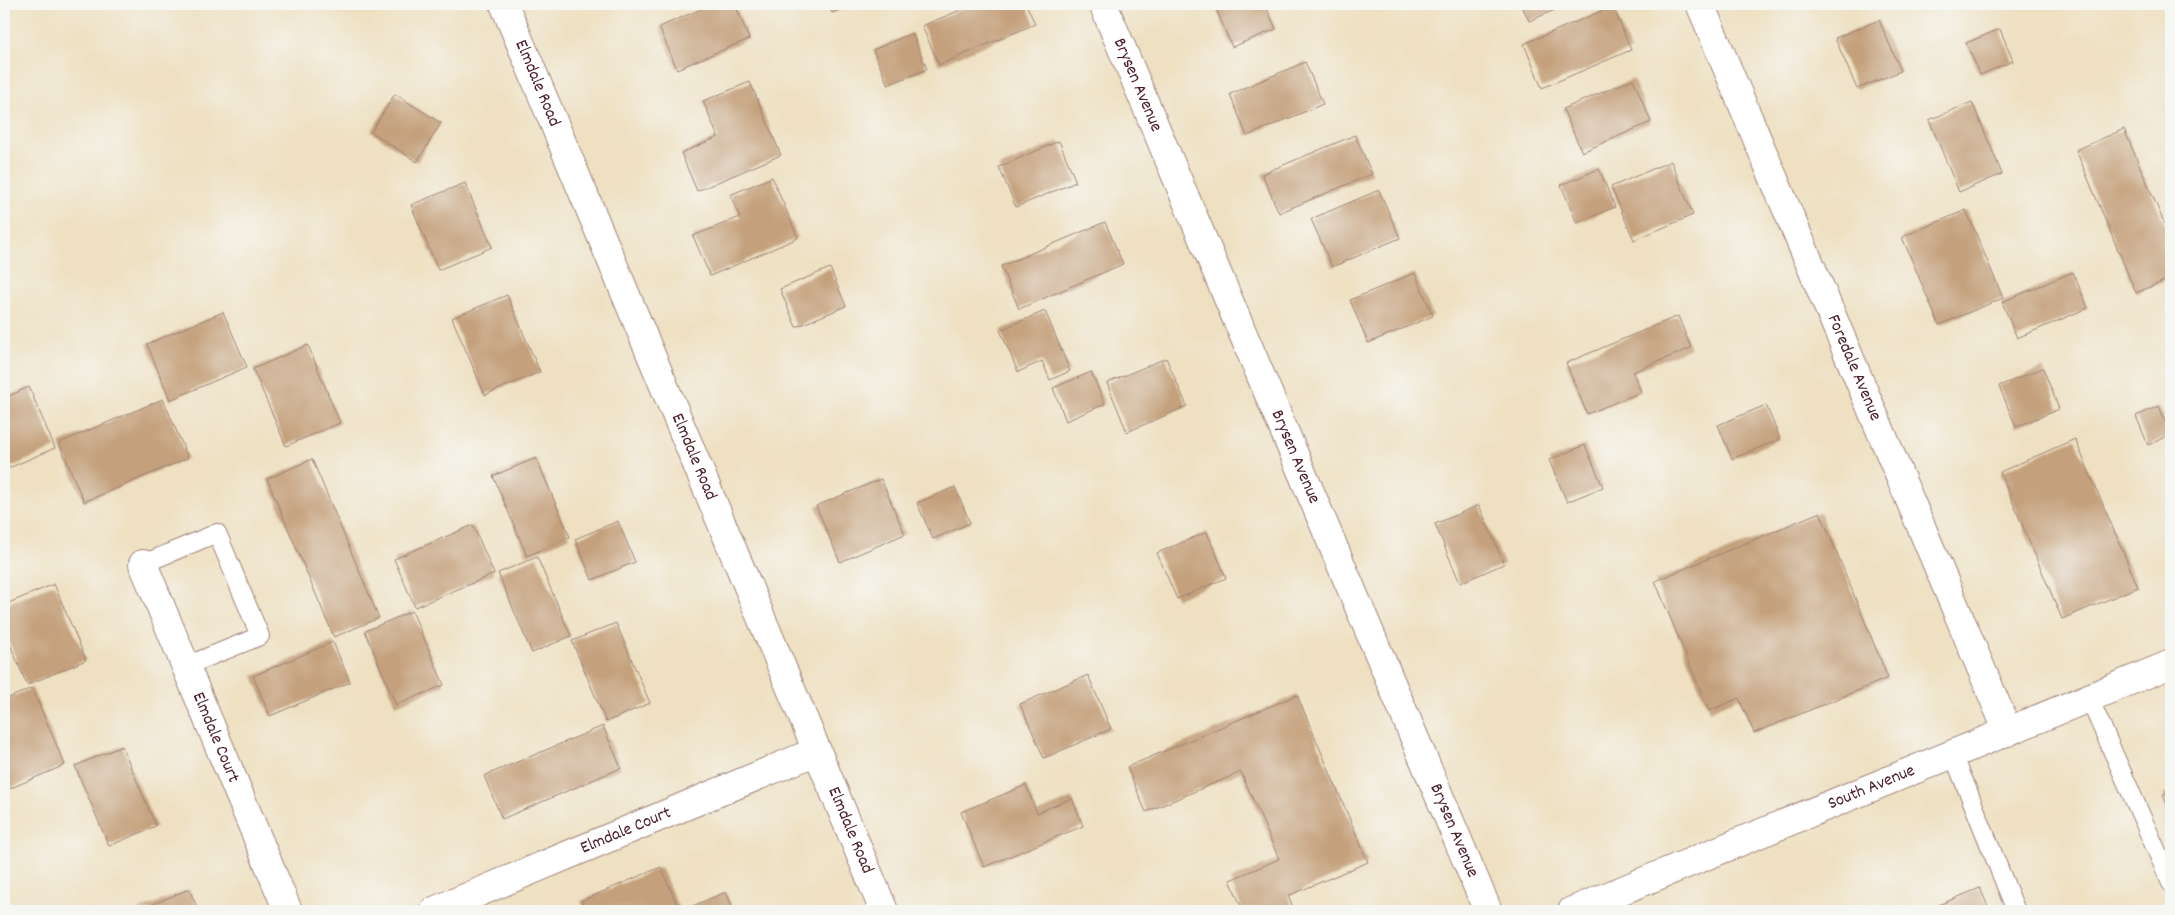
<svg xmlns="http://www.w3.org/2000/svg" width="2175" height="915" viewBox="0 0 2175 915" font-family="Dekko,sans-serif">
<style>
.building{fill:#c4a07c}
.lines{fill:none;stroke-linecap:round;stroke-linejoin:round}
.service-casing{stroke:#9c8076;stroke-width:20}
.minor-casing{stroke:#9c8076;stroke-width:30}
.service{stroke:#fff;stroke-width:18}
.minor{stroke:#fff;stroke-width:28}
.labels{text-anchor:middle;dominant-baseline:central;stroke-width:5;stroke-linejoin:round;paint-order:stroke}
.street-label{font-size:18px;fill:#4a1f2b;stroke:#f6f6f2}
</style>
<rect width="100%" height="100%" fill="#f6f6f2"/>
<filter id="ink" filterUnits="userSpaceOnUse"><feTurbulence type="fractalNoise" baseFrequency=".02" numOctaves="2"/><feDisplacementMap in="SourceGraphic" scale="10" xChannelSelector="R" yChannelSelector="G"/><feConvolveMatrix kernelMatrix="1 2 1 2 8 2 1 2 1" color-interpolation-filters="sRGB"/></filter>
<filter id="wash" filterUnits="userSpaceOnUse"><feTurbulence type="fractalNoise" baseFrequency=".0096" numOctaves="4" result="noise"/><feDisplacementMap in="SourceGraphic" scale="20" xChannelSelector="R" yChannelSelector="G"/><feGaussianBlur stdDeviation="1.12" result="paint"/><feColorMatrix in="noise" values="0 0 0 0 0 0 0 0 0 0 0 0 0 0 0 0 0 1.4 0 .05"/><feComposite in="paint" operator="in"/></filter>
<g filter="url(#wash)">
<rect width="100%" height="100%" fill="#eee0c1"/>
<g id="blocks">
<path class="building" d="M713,4H735L749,39L677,69L659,27Z
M828,4H854L832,13Z
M975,4H1026L1035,24L939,65L922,26Z
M1214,4H1265L1276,29L1232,47Z
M1521,4H1569L1529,21Z
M1613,6L1631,50L1542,88L1524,44Z
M1879,20L1901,71L1857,89L1835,38Z
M2000,29L2013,61L1980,75L1966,43Z
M912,33L927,69L888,85L873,50Z
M1305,62L1323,104L1247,136L1230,94Z
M1633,79L1651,122L1582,152L1563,109Z
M750,82L781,155L697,191L681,153L718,137L703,101Z
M395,94L441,123L417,162L371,132Z
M1972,102L2002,174L1959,192L1929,120Z
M2124,129L2171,239V278L2136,293L2076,150Z
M1355,135L1372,174L1279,213L1262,174Z
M1059,141L1076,182L1016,207L999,167Z
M1671,161L1693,215L1634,240L1611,187Z
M1599,169L1615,207L1577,223L1561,185Z
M772,177L798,238L710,276L693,236L740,217L730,195Z
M465,183L492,247L438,270L411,205Z
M1379,190L1400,238L1332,267L1311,219Z
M1966,210L2003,298L1939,325L1902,237Z
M1105,222L1123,264L1019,309L1001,266Z
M830,268L846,306L796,327L780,289Z
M2073,272L2088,308L2017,338L2002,302Z
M1415,273L1433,316L1368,343L1350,300Z
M507,295L540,372L485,395L452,318Z
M1045,311L1070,371L1050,380L1042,361L1018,372L1000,330Z
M223,312L247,367L170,400L147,344Z
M1678,316L1691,348L1633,372L1641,392L1587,414L1566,363Z
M308,345L340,423L286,446L253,369Z
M1166,358L1187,406L1127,432L1107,383Z
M2043,368L2059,409L2016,427L1999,386Z
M1091,372L1105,404L1066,421L1053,388Z
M29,387L55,448L4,470V398Z
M163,399L188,458L84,502L59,443Z
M1766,405L1780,439L1732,459L1718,425Z
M2159,406L2171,435L2148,445L2136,416Z
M2075,439L2138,587L2062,619L2000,472Z
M1585,445L1603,487L1567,502L1549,460Z
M536,458L570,537L527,556L493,476Z
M312,459L379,618L334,637L267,479Z
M881,479L905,534L840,562L816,506Z
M955,487L970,523L933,539L917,503Z
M1479,505L1504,564L1460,583L1435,524Z
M1820,512L1888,678L1754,733L1739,698L1709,711L1655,581Z
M618,521L635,562L592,580L575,539Z
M473,525L494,574L415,607L394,559Z
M1207,532L1226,578L1177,599L1157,553Z
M537,557L571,636L532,653L498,573Z
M54,584L86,660L27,685L4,630V605Z
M412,611L444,685L396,705L365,631Z
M616,623L650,703L606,722L572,641Z
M333,642L350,682L270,716L253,676Z
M1088,675L1111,729L1044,758L1020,704Z
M32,688L65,765L4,791V700Z
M1297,695L1368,862L1288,896L1295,911H1243L1230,880L1279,859L1241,772L1146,812L1127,767Z
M603,726L621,768L502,819L484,776Z
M122,746L156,826L109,846L75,766Z
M1026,785L1037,813L1072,798L1083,826L984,867L961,812Z
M2171,792V815L2163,795Z
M661,867L679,909L673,911H585L581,901Z
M1980,888L1990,911H1924Z
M189,889L199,911H137Z
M726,892L734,911H686L685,909Z"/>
</g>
</g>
<g filter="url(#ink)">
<use href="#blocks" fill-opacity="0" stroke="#9c8076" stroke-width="1"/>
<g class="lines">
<g class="service-casing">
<path id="service" d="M143,564L217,533L260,636L186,666
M2089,698L2171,883
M1953,754L2016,911"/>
</g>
<g class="minor-casing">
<g id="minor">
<path id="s1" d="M504,4L884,911"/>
<path id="s2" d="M1103,4L1488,911"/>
<path id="s3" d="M1700,4L2008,732"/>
<path id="s4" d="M143,564L288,911"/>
<path id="s5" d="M434,911L817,751"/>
<path id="s6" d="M1572,911L2171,664"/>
</g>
</g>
<use href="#service" class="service"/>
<use href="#minor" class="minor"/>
</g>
</g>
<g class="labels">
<g class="street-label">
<text stroke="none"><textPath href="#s1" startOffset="86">Elmdale Road</textPath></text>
<text stroke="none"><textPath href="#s2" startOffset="88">Brysen Avenue</textPath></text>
<text stroke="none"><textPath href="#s3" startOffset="395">Foredale Avenue</textPath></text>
<text stroke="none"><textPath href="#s1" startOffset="491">Elmdale Road</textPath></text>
<text stroke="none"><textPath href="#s2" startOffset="492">Brysen Avenue</textPath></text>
<text stroke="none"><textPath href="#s4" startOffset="188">Elmdale Court</textPath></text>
<text stroke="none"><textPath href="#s6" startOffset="324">South Avenue</textPath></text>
<text stroke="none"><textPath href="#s2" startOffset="898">Brysen Avenue</textPath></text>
<text stroke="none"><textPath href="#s5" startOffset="208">Elmdale Court</textPath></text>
<text stroke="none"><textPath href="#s1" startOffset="896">Elmdale Road</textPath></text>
</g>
</g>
<rect width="2175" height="915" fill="none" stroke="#f6f6f2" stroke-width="20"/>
</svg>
